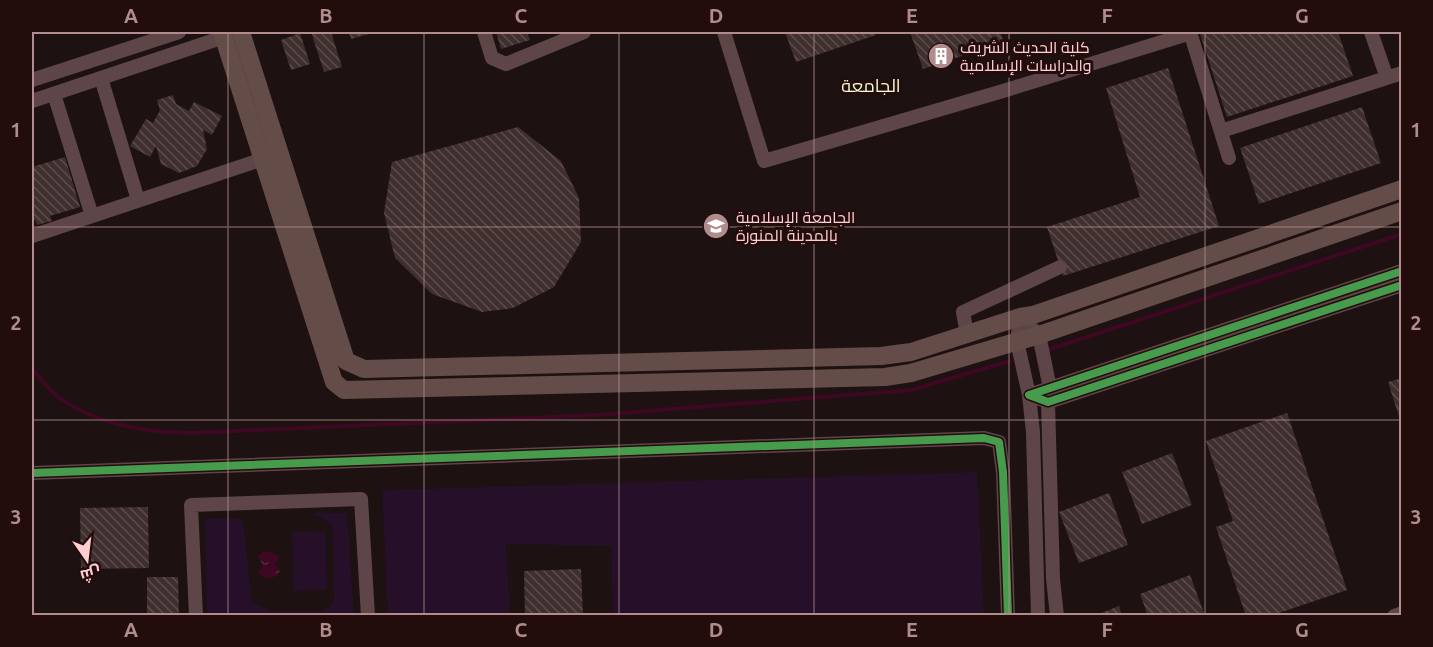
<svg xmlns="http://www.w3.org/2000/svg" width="1433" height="647" viewBox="0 0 1433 647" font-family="Ubuntu,Cairo,sans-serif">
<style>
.green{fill:#260f28}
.water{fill:url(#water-ripples)}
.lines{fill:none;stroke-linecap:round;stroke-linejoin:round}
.stream{stroke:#3e0823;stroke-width:4}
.building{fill:url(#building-back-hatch)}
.minor{stroke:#5e4548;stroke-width:14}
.major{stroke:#644d48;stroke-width:18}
.cycleway-casing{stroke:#220d0c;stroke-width:11}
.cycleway{stroke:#469c4c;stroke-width:8}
.grid{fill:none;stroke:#b08c8d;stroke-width:1.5;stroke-opacity:0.55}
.labels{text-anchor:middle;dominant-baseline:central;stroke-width:6;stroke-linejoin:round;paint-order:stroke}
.poi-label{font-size:16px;fill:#ffced0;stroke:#220d0c;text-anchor:start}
.neighbourhood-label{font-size:18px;fill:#f5ffd0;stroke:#220d0c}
.neatline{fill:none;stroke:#b08c8d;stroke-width:2}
.grid-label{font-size:20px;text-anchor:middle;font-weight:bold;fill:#b08c8d}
</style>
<defs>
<pattern id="water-ripples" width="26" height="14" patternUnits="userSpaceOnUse" patternTransform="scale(1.5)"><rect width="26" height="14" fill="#3e0823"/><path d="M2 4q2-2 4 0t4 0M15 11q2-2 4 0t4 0" fill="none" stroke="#5b2b42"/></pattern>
<pattern id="building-back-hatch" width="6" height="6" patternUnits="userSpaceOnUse" patternTransform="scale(1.5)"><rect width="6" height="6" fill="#402f2f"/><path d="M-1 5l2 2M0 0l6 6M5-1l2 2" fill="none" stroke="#5d4c4c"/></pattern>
</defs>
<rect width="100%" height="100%" fill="#1d1111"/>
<path class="green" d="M977,472L984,615H613L611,546L506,544L510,615H388L382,490Z
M313,513H347L354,615H207L205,519H243L252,603L272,611H323L334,601L333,536L331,524Z
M325,531L327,589L294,591L292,532Z"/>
<path class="water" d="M268,551L278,555L279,559L274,565L280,570L278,575C271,579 263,580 258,573L263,566L258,556L262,553Z"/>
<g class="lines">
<path class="stream" d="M1050,349L1402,234
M32,369C40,378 48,389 57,396C94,424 144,432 189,433L596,415L911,390L1010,361"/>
</g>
<path class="building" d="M311,32H331L342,67L324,72Z
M349,32H368L369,34L351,39Z
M496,32H527L530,40L501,49Z
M785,32H875L876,35L796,62Z
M910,32H1000L1004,42L923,69Z
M1208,32H1338L1353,76L1227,117L1200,34Z
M300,33L310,64L291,70L281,40Z
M1168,68L1219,226L1063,276L1047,227L1140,197L1106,88Z
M173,95L176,104L189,111L194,102L222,116L212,135L203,130L207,149L197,166L179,173L161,164L156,146L150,157L130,146L146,119L153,123L160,110L157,100Z
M1362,107L1381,163L1259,204L1240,148Z
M518,127L561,161L579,198L581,242L554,287L513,308L482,312L432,294L395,258L384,213L392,162Z
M65,157L80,207L50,216L52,221L37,225L35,220L32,221V167Z
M1402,378V423H1401L1388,382Z
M1287,413L1347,590L1270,616H1246L1216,527L1233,521L1206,441Z
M1172,453L1192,505L1142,524L1122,472Z
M1109,493L1128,545L1079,563L1059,512Z
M148,507L149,568L81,569L80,508Z
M581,569L583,616H525L524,571Z
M1190,575L1205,616H1148L1140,594Z
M147,577H178L179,616H147Z
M1119,606L1122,616H1096V615Z"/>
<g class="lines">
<path class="minor" d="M484,32L492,58L506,64L584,32
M724,32L764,161L1003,91L1191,33
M1190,32L1229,158
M1371,32L1387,78
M101,78L138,200
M32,80L179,32
M54,94L92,216
M32,101L224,37
M1221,131L1402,73
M32,236L263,159
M1402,271L1029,395L1048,402L1402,285
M967,334L963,312L1060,267
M32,473L984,438L999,442L1003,472L1008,616
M196,616L191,505L361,499L368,616
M1038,616L1033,432L1029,395L1017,341L1020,317L1039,335L1050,388L1048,402L1053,579L1057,616
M1394,616L1402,613"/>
<path class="major" d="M222,32L334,382L344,390L885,377L911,373L1039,335L1402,211
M241,32L346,361L364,369L881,356L911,352L1020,317L1033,315L1402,189"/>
<g class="cycleway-casing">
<path id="cycleway" d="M1402,271L1029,395L1048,402L1402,285
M32,473L984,438L999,442L1003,472L1008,616"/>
</g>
<use href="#cycleway" class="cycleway"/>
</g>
<path class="grid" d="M228,32V616M424,32V616M619,32V616M814,32V616M1009,32V616M1205,32V616M32,227H1402M32,420H1402"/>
<defs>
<g id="building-disc" transform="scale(1.35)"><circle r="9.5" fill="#b08c8d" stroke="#220d0c"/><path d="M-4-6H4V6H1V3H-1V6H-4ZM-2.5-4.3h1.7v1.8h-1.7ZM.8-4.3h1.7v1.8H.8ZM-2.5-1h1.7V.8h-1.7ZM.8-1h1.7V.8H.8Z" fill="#fff"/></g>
<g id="university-disc" transform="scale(1.35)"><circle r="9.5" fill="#b08c8d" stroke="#220d0c"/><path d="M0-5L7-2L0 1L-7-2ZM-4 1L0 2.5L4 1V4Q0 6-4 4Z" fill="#fff"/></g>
</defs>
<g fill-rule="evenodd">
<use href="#building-disc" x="941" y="56"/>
<use href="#university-disc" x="716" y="226"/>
</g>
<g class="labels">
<g class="poi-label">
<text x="960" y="47">كلية الحديث الشريف<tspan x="960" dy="18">والدراسات الإسلامية</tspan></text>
<text x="736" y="217">الجامعة الإسلامية<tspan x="736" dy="18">بالمدينة المنورة</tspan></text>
</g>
<g class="neighbourhood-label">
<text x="871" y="85">الجامعة</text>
</g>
</g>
<rect width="1433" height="647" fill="none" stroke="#220d0c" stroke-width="66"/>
<g transform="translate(87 560) rotate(166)" stroke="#220d0c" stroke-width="4.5" paint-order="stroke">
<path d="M0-4.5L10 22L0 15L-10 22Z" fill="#ffced0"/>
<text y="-9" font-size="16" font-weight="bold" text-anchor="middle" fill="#ffced0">ش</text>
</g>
<rect x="33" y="33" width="1367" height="581" class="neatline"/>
<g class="grid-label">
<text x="131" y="23">A</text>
<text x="326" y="23">B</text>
<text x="521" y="23">C</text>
<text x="716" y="23">D</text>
<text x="912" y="23">E</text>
<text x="1107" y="23">F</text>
<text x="1302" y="23">G</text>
<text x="16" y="137">1</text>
<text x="1416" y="137">1</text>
<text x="16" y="330">2</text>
<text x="1416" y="330">2</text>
<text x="16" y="524">3</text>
<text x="1416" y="524">3</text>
<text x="131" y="637">A</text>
<text x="326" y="637">B</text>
<text x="521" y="637">C</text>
<text x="716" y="637">D</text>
<text x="912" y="637">E</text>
<text x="1107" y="637">F</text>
<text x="1302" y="637">G</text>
</g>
</svg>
